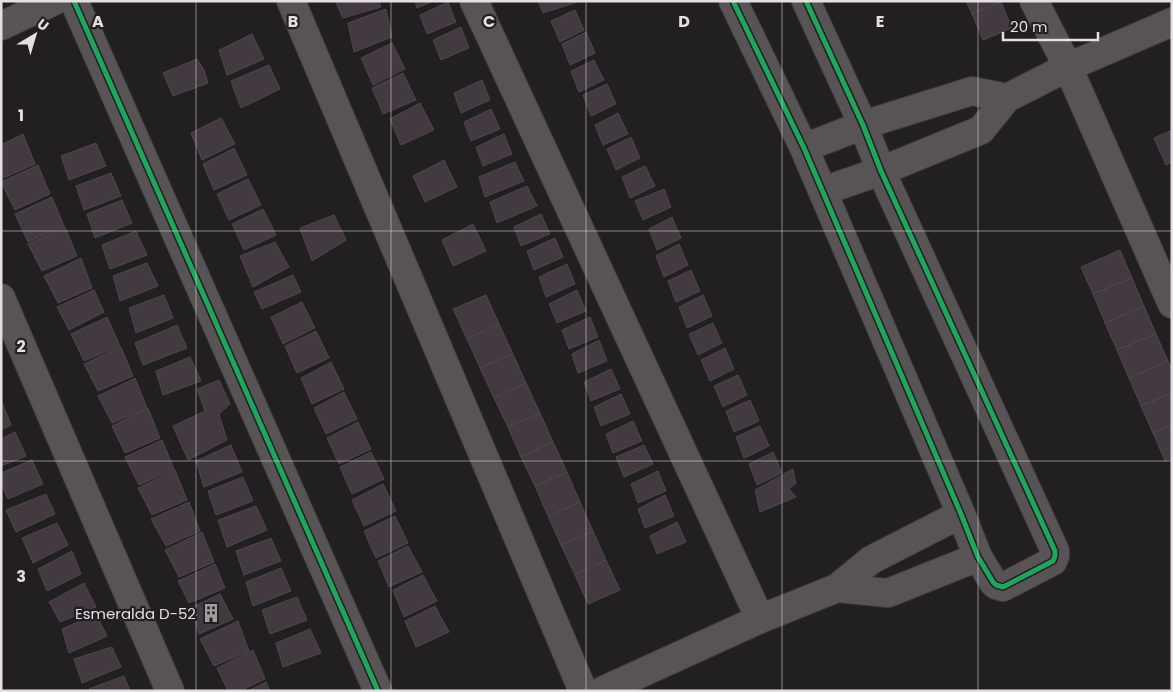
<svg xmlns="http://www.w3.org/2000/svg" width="1173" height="692" viewBox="0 0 1173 692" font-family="Poppins,sans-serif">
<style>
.building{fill:#433940;stroke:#4b484a}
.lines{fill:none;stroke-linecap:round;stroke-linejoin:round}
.street-casing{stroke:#3e3c3e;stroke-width:30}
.street{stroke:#585456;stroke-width:28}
.cycleway-casing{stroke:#231e22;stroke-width:8}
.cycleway{stroke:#20a55d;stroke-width:5}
.grid{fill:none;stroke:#e3dfe2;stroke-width:1;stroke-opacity:0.55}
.labels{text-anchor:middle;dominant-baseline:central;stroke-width:4.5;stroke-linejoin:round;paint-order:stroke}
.poi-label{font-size:15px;fill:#e3dfe2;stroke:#231e22;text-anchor:end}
.grid-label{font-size:16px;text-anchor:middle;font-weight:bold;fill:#e3dfe2;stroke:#231e22;stroke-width:4.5;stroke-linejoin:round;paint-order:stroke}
</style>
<rect width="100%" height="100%" fill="#221f21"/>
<path class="building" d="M335,1H379L381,7L343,18Z
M415,1H433L417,8Z
M538,1H580L543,13Z
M966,1H1000L1001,2L972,14Z
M448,2L456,22L427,34L420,15Z
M1001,2L1012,28L983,40L972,14Z
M386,9L392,37L354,52L348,23Z
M575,10L584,30L560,42L551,21Z
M461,27L469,48L441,60L433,40Z
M586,32L595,53L570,65L562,44Z
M252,34L264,59L227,75L219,50Z
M392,43L405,69L373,85L361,58Z
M197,59L204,70L208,83L173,96L163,73Z
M594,60L604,80L579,92L571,71Z
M269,65L280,89L241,108L231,81Z
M403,73L416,100L383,114L372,88Z
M482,80L490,100L461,113L454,93Z
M607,84L616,104L591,116L583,95Z
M420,103L434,130L401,145L390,119Z
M491,109L500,129L471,141L464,122Z
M618,113L628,134L603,145L595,125Z
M221,118L235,144L202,160L191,133Z
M1172,130V162L1166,165L1154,138Z
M23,134L35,164L1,179V145Z
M504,134L512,154L483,166L476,147Z
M631,137L640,158L616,170L607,149Z
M96,143L106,166L69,180L61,156Z
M234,148L247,175L214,190L203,164Z
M444,160L457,187L425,202L413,176Z
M515,162L524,181L485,197L479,177Z
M38,165L50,194L15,210L1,182Z
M645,166L655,186L630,198L622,177Z
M111,173L121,196L84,210L76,186Z
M248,179L261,205L229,220L217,194Z
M527,186L537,206L497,223L490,202Z
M664,189L671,207L643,220L635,201Z
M52,197L64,226L28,242L15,214Z
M122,200L132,223L95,238L87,214Z
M263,209L276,235L244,250L232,224Z
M541,214L550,234L521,246L514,227Z
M334,215L346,240L312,261L300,228Z
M672,217L681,238L657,250L649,229Z
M473,224L486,251L453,266L442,240Z
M65,227L77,256L42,271L28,244Z
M136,231L147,255L110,269L102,245Z
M555,238L563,257L534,270L527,251Z
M275,242L289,267L253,287L240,256Z
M679,244L688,265L664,277L656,256Z
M1120,250L1132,278L1093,294L1081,267Z
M81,258L92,288L58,303L44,276Z
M147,263L158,286L120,301L113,276Z
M567,264L575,284L546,297L539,277Z
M691,270L700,291L676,302L668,281Z
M293,275L301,292L262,309L254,292Z
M1132,278L1144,306L1105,323L1093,294Z
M94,290L104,312L69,330L57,307Z
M577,290L586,311L557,323L549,304Z
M164,295L173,318L136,333L129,308Z
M486,295L499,324L467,339L453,309Z
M703,295L712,316L687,328L679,307Z
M302,302L315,328L283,344L271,317Z
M1144,306L1156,334L1117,350L1105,323Z
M107,317L120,346L84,361L71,334Z
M590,317L598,337L569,349L562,330Z
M713,323L722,343L698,355L689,334Z
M499,324L513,354L480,368L467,339Z
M177,325L187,348L143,365L135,343Z
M316,331L329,358L297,373L285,346Z
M1156,334L1168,361L1129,378L1117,350Z
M599,340L607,361L578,373L572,354Z
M121,347L133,376L98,391L84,364Z
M725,348L734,369L710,381L701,360Z
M513,354L526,383L494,398L480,368Z
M190,357L201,381L163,395L156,371Z
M1168,361L1172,370V393L1141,406L1129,378Z
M331,362L344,389L312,404L301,378Z
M611,369L620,389L591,401L584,382Z
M738,375L747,395L723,407L714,386Z
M135,378L147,408L112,423L98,396Z
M219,380L230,404L219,414L227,440L188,460L173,426L205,411L197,389Z
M526,383L540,413L508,427L494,398Z
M344,392L357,419L326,434L314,408Z
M1172,393V425L1153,433L1141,406Z
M621,394L630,414L601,426L594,407Z
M750,400L759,421L734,432L726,411Z
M1,402H2L11,425L1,430Z
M148,408L160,438L125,453L112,426Z
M540,413L553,442L521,457L508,427Z
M633,421L642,441L613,453L606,434Z
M358,422L371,449L339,464L327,438Z
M1172,425V458L1165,461L1153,433Z
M760,426L769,446L744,458L736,437Z
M15,432L26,456L1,466V439Z
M162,440L174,469L139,485L125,457Z
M553,442L567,472L535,486L521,457Z
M231,445L242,472L204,487L196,461Z
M644,445L653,464L624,477L616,457Z
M371,452L384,479L352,494L340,467Z
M773,452L782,473L757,485L749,464Z
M32,460L43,484L8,499L1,483V473Z
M793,469L796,483L789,489L796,497L760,512L755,490Z
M175,470L187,500L152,515L138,488Z
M658,471L666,491L638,503L631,484Z
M567,472L580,502L548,516L535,486Z
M243,477L253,501L216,515L208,491Z
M383,484L396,511L364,526L352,500Z
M46,494L55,514L16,532L6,510Z
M665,495L674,516L645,528L638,509Z
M189,502L200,531L166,546L151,519Z
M580,502L593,531L561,545L548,516Z
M256,506L267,530L227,547L218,520Z
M395,516L408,543L376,558L364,531Z
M677,522L686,542L657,554L650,536Z
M57,523L68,545L33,563L22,538Z
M593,531L606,560L575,575L561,545Z
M202,532L214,562L179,577L165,550Z
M271,538L281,561L244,575L236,551Z
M408,546L422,572L389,587L378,561Z
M72,551L81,574L47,591L38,569Z
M606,560L620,590L588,604L575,575Z
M215,564L225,588L189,603L178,581Z
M281,568L291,591L253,606L246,582Z
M423,575L437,601L404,617L393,590Z
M84,583L96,607L60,622L49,602Z
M220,594L233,619L199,634L191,608Z
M297,597L307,620L270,634L262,610Z
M435,606L449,632L416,647L405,621Z
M96,614L107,636L69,653L62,629Z
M238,621L249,651L214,666L200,639Z
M310,629L321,653L283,667L276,643Z
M112,647L121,667L82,683L74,659Z
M253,650L265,679L240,691H228L217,668Z
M124,676L130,691H90L89,689Z
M266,682L270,691H248Z"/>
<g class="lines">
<g class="street-casing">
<path id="street" d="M74,1L378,691
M291,1L583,691
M474,1L760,619
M733,1L804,148L961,514L978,557L993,582L996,585L1003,587L1053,561L1055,556V551L881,171L863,125L806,1
M1034,1L1068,67L1172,304
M1,26L54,1
M804,148L863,125L972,91L1007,98
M823,191L881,171L981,130L1007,98L1068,67L1172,22
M1,298L170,691
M837,588L888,593L978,557
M602,691L760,619L837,588L871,560L961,514"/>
</g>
<use href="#street" class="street"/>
<g class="cycleway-casing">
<path id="cycleway" d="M74,1L378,691
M733,1L804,148L961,514L978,557L993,582L996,585L1003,587L1053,561L1055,556V551L881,171L863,125L806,1"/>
</g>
<use href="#cycleway" class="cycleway"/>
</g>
<path class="grid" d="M196,1V691M391,1V691M586,1V691M782,1V691M978,1V691M1,231H1172M1,461H1172"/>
<defs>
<g id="building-bare" transform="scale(1.5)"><path d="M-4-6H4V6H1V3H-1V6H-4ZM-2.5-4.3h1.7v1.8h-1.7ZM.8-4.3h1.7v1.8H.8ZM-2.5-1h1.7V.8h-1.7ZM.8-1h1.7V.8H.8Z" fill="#9f9c9e" stroke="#231e22" stroke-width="2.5" paint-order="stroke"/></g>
</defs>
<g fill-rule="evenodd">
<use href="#building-bare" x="211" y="613"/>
</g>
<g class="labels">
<g class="poi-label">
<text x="196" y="613">Esmeralda D-52</text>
</g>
</g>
<g class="grid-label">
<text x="98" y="27">A</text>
<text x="293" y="27">B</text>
<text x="489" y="27">C</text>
<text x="684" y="27">D</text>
<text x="880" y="27">E</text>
<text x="21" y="121">1</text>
<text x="21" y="352">2</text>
<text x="21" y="582">3</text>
</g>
<rect width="1173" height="692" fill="none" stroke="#e3dfe2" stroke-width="5"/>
<g transform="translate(35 35) rotate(38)" stroke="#231e22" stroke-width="4" paint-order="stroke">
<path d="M0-4L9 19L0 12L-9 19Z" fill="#e3dfe2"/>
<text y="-8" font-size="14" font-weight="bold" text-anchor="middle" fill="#e3dfe2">U</text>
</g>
<path d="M1003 32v8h95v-8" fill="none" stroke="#e3dfe2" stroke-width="2.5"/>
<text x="1010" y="32" font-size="15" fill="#e3dfe2" stroke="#231e22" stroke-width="4" paint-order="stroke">20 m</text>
</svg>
